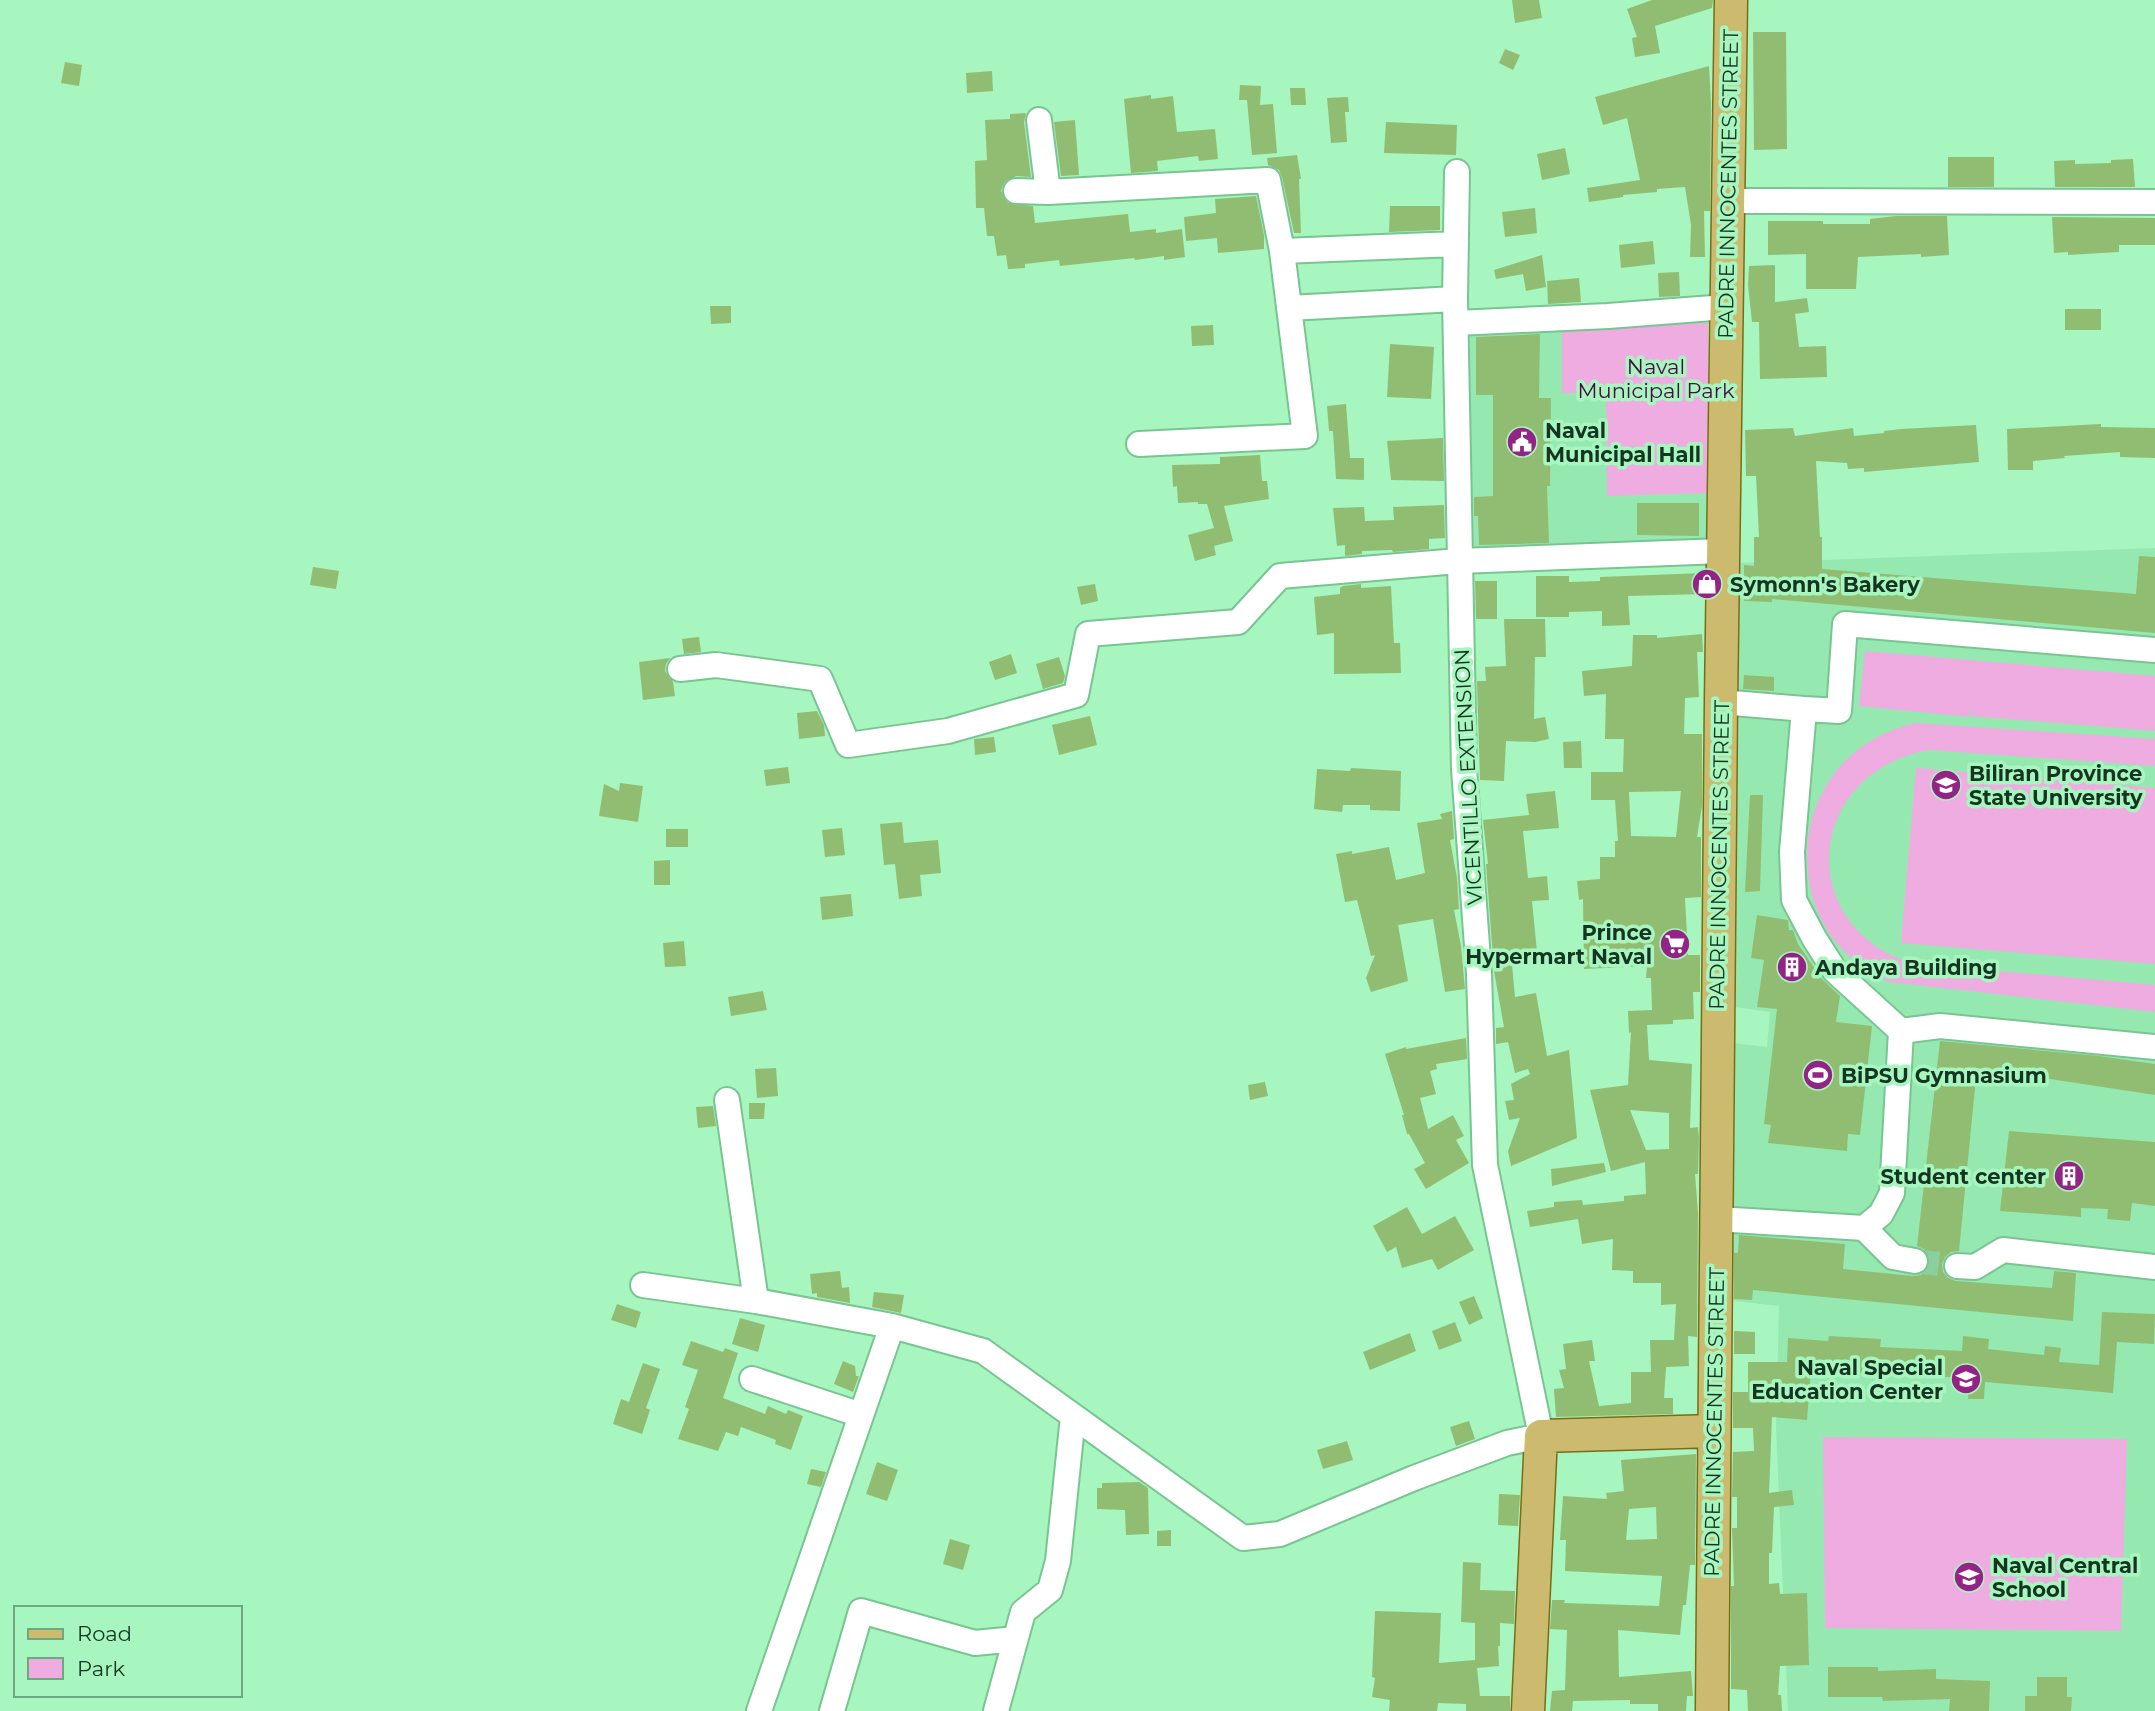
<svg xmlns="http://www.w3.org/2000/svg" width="2155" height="1711" viewBox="0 0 2155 1711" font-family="Montserrat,sans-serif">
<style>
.built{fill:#95e9b0}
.green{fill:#eeace1}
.building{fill:#91bd73;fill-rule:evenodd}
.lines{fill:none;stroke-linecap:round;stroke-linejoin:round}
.minor-tunnel{stroke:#8acf9f;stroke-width:24;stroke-dasharray:24 12;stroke-linecap:butt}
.minor-casing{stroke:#79c592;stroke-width:28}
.major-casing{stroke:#766e15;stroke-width:35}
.minor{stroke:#fff;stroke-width:24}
.major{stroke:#ccbb6f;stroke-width:32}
.labels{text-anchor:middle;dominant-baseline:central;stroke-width:7;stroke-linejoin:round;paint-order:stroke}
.street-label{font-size:21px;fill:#153521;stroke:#a7f5bf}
.park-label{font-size:21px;fill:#490b41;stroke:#a7f5bf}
.poi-label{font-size:21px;font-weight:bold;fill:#153521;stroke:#a7f5bf;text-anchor:start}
</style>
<rect width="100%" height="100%" fill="#a7f5bf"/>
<path class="built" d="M1708,323V540L1472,551L1470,334Z
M2155,548V1711H1788L1776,1426L1779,1306L1727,1300L1733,1043L1767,1047L1770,1012L1735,1007L1740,563Z"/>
<path class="green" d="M1708,323V493L1607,496L1606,393H1562V330Z
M1865,651L2155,676V731L1970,716L1971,698L1969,717L1859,706Z
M1915,723L2155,739V766L1929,750C1807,772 1792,923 1910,963L2155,985V1012L1889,982C1871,973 1855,963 1841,948C1794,896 1796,811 1845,761C1865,741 1888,730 1915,723Z
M1916,768L2155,788V964L1901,943Z
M1823,1437L2127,1439L2121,1631L1825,1628Z"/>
<path class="building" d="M1512,0H1539L1542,18L1515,23Z
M1652,0H1713L1712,8L1655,26L1660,53L1635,57L1632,38L1637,37L1627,9Z
M1753,32H1786L1787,149L1754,150Z
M1505,49L1520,55L1513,70L1499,63Z
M65,62L82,65L79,86L61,83Z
M1709,66L1711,103L1710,211H1704L1705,257H1690L1691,225L1685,187L1657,189V192L1623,195V197L1589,202L1587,188L1640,180L1627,118L1603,125L1595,97Z
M992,71L993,91L967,93L966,73Z
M1240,85L1261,86L1260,105L1273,104L1277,153L1252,155L1247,100H1239Z
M1290,88H1305L1306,105H1291Z
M1151,95V99L1173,96L1177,132L1215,129L1218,159L1199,161L1198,156L1157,161L1158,171L1131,173L1124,99Z
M1348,97L1349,112H1345L1347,142L1331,143L1327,98Z
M1026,113L1024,122L1031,177L1016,176L1004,183L1001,191L1008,203L1033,206L1035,223L1128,214L1130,232L1156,229V233L1182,229L1185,257L1164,260V256L1135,260L1134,258L1060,266L1059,260L1025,264V268L1008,269L1006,255L997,256L994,236H987L984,208H976L975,161L987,160L985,120L1010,119V114Z
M1075,120L1079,175L1061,176L1054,122Z
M1386,122L1457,125L1456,155L1384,153Z
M1565,148L1570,174L1542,180L1537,154Z
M1297,155L1301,179H1299L1301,233H1294L1282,177L1279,170L1268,165L1267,158Z
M1948,157H1994V187H1948Z
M2133,159L2135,187H2055L2054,161L2075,160V164L2111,163V160Z
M1256,196L1264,235V249L1218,253L1217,238L1186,241L1184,217L1216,213L1215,199Z
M1390,206H1440V230L1389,232Z
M1535,208L1537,233L1505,237L1502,212Z
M1896,216H1947L1949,255L1921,257V254L1858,257L1856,289H1806V254L1768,255V221H1823V224H1870V219Z
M2052,217L2155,218V245H2119V252L2068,255V252L2054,253Z
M1653,241L1655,264L1621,268L1619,245Z
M1542,255L1546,287L1526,291L1523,274L1496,279L1494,270Z
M1775,265V302L1807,298L1809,312L1795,314L1799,347L1826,346L1827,377L1760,379L1759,322H1752L1748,285L1749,266Z
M1679,272L1680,296L1659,297L1658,273Z
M1579,278L1581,302L1548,304L1547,281Z
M710,306H731V323L711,324Z
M2065,309H2101V330H2065Z
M1213,325L1214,345L1192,346L1191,326Z
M1540,334L1539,398H1551L1550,486H1547L1549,543L1479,545L1478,516H1474V497L1493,496V395H1476V337Z
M1390,344L1434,347L1431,399L1387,397Z
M1346,404L1350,458H1364V480L1336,479L1333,431H1329L1327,406Z
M2101,424V427L2155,428V458L2120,457V452L2064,456L2065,458L2033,461V470H2008L2007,429Z
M1976,425L1979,462L1864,472V468L1848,469L1847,463L1816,461L1820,537H1822V569L2136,594L2139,556L2155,557V633L1772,599V602L1744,601V565L1754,566V537H1759L1756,476H1746L1745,430L1793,428L1795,436L1853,428L1854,436L1884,433V431L1901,429Z
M1443,438L1444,481L1391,480L1387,441Z
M1260,455L1262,481H1267L1269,499L1224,506L1233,541L1214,546L1216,555L1195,561L1188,535L1214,528L1207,504H1198V502L1178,503L1177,486L1173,487L1172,465L1220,464V457Z
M1637,503H1699V536L1637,535Z
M1444,505L1445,538L1429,539V549L1393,552L1392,550L1362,551V554L1345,556V545L1337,546L1333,508L1364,507L1365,521L1394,520L1393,507Z
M313,567L339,571L336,589L310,585Z
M1704,573V594L1628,596L1630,625L1602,626V611L1569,612V617H1536V576H1569V582L1600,581V577Z
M1475,581H1497V619H1476Z
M1095,584L1098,601L1081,605L1077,587Z
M1361,584V588L1391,586L1394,643H1400L1401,673L1334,674V633L1317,635L1314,597L1340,594V588L1343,586Z
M1504,619H1545L1546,657H1535L1534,719L1545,717L1549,739L1535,742L1506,741L1504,781L1480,780L1477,681H1486L1485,667L1506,666Z
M1702,634L1703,652H1697L1699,697L1685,698L1684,734H1702V806L1697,837H1701V897L1685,898L1688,955H1700V992H1693L1694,1019L1673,1020V1024L1647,1025L1649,1060L1692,1064L1690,1128L1698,1127L1699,1138L1698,1174H1695L1698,1213L1697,1337L1688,1336L1689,1366L1666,1367L1664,1398H1673V1414L1556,1417L1554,1389L1564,1388L1559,1370L1566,1369L1563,1344L1592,1340L1595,1361H1589L1599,1406L1631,1403V1372H1651L1650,1340H1674L1676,1304L1661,1305V1283H1633V1271L1612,1270L1613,1239L1582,1244L1578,1219L1530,1227L1527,1211L1554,1207V1202L1582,1200L1583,1205L1624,1201V1196L1646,1194L1645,1162L1611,1171L1590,1090L1628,1085L1631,1032L1629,1033L1628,1011L1652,1010L1651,978H1646L1647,966L1584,969L1583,899L1579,900L1577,881L1600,879V857H1615V841H1618L1615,800H1591V772H1623L1624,739H1605L1606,694L1584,696L1582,671L1632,666L1633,635H1657V638ZM1681,791L1676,837L1631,836L1629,792ZM1630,1110L1669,1113V1149L1646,1150Z
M699,637L701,652L684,654L682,639Z
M1011,654L1017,673L995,680L989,662Z
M1059,657L1065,676L1063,683L1043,689L1036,664Z
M670,658L666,664L665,671L673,682L675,696L643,700L639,662Z
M1744,675L1774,677V691L1743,689Z
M817,711L824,725L825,736L799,739L797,713Z
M1090,716L1097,745L1059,755L1052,725Z
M994,737L996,752L975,755L974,739Z
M1581,741L1582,768H1564L1563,742Z
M788,767L790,783L766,786L764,770Z
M1351,768L1401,771L1400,811L1370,810V805H1343L1342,812L1314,809L1317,769L1350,771Z
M620,783L643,786L638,822L599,816L604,784L619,791Z
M1555,791L1559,828L1523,831L1528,878L1547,876L1549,900L1532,901L1537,952L1511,954L1515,997L1536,993L1547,1056L1569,1050L1577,1138L1511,1166L1508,1151L1520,1118L1509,1120L1505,1101L1514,1100L1511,1084L1530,1074L1528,1069L1515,1073L1508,1042L1496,1044V1028L1504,1027L1494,971L1486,864H1488L1483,820L1529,815L1526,794Z
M1750,795H1763L1760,891L1745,892Z
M1452,811L1454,839L1450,840L1457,878L1459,909L1454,910L1461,946L1465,989L1445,992L1433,919L1398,925L1408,981L1371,992L1366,978L1375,955L1371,956L1357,900L1345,902L1336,854L1352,851V854L1389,847L1396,880L1425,873L1417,823L1442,819L1440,814Z
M902,822L904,843L938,840L941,873L920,875L922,896L899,899L895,864L884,865L880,824Z
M842,828L845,855L825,857L822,830Z
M666,829H688V847H666Z
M670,860V885H654V861Z
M851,894L853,916L822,920L820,897Z
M1757,915L1788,920L1789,930H1793L1798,944L1822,979L1840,996L1836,1022L1872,1026L1860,1135L1848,1134L1847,1151L1768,1143L1771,1125L1764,1124L1777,1009L1757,1007L1764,960L1751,958Z
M684,941L686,966L665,967L663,943Z
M763,991L767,1010L731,1016L728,997Z
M1466,1038L1467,1059L1436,1064L1437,1069L1430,1071L1436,1094L1420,1098L1428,1129L1453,1115L1464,1136L1456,1140L1469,1163L1426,1189L1414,1169L1425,1163L1409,1134H1407L1402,1115H1404L1385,1054L1406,1047V1049Z
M1940,1041L2099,1056L2155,1064V1095L1977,1068L1959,1251L1951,1252L1945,1257L1942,1264L1943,1272L1948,1278L1956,1281L2052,1288L2054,1271L2076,1273L2073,1321L1753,1290L1752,1300L1734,1299V1253H1738L1739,1235L1845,1244L1843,1269L1913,1276L1921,1275L1927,1270L1930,1263L1929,1255L1924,1249L1917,1246Z
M776,1068L778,1096L757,1098L755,1069Z
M1265,1082L1268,1096L1250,1100L1248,1085Z
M749,1103H765L764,1119H749Z
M713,1106L716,1126L698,1128L696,1107Z
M2009,1131L2155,1142V1206L2132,1203L2130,1221L2107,1219L2108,1209L2081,1208V1217L2000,1211Z
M1604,1163L1606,1172L1552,1186L1551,1169Z
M1407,1207L1422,1234L1455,1216L1474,1250L1438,1270L1432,1259L1402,1268L1396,1247L1387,1252L1373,1226Z
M840,1271L842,1288L849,1287L850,1303L817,1297V1293L812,1294L810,1274Z
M874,1292L904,1295L901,1313L872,1307Z
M1474,1296L1483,1318L1469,1325L1459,1302Z
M617,1304L641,1312L636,1328L611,1320Z
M2102,1312L2155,1314L2154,1344L2117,1342L2113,1393L1985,1382L1984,1399H1968L1969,1379L1879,1371L1878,1374L1811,1370L1807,1420L1772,1417L1769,1493L1792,1490L1794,1505L1774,1507L1772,1553H1769V1584L1779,1583L1780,1594L1807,1593L1809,1665L1780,1666L1778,1695H1781L1782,1711H1748L1747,1690L1731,1689V1586H1734L1732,1528H1737V1497H1732L1733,1452L1754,1451L1753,1428H1733V1392H1748V1362H1787L1788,1338L1828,1341L1829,1336L1881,1339L1880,1347L1962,1351L1963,1336L1989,1339L1988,1349L2044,1355L2045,1346L2061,1348L2059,1362L2099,1365Z
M740,1318L765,1325L758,1352L732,1344Z
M1455,1322L1462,1341L1439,1350L1432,1331Z
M1734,1331L1755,1332V1354H1734Z
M1410,1333L1416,1351L1370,1370L1363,1352Z
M691,1341L723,1352L725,1348L738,1353L723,1398L765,1414L768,1406L786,1414L788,1410L803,1416L791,1450L775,1444L776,1440L741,1427L738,1436L726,1432L718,1451L678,1439L689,1409L685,1407L698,1370L682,1365Z
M843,1361L855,1366L856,1376H859L853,1392L834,1384Z
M643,1363L660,1369L646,1408L650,1410L642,1434L613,1424L621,1399L629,1402Z
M1469,1421L1475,1439L1456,1446L1450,1427Z
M1347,1441L1353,1460L1323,1469L1317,1450Z
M1696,1454L1695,1565H1690L1686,1605H1683L1680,1635L1618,1630L1619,1677L1691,1671L1693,1696H1687L1686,1711H1658V1704H1630V1700L1573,1701L1572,1711H1550L1552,1691L1565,1690L1567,1630L1550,1629L1552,1600H1565L1564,1603L1659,1606L1662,1576L1565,1571L1566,1540H1560L1563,1496L1607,1499L1606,1493L1624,1491L1621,1460ZM1656,1507L1657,1539L1626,1540L1629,1509Z
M877,1462L898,1470L887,1501L866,1494Z
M811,1469L826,1472L821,1487L807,1484Z
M1139,1482L1148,1488L1149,1534L1126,1535L1125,1510L1097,1509V1488H1102V1483Z
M1499,1494L1520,1495L1518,1526L1498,1525Z
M1171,1530V1546H1157V1531Z
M950,1539L970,1545L963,1570L943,1564Z
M1463,1562L1481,1563L1480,1590L1515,1591L1514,1624L1500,1623V1646H1498L1499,1666L1477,1668L1480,1696H1510V1711H1466V1704L1438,1703L1437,1711H1389L1390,1700L1372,1697L1375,1678L1372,1677L1375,1611L1441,1613L1439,1663L1475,1660V1623L1461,1622Z
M1828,1667H1878V1671L1936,1669V1679L1990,1681L1989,1711H1949L1950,1699L1883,1701L1882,1697H1828Z
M2037,1677H2067V1697H2072L2071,1711H2025V1696H2037Z"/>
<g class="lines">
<path class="minor-tunnel" d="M1915,1261L1957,1266"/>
<g class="minor-casing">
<path id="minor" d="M1039,120L1048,192
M1016,191L1048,192L1268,180L1282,251L1305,436L1139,444
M1728,201L2155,202
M1282,251L1456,244
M1289,308L1455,299
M1456,323L1608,316L1726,307
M680,669L716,665L820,679L848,745L948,731L1076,695L1088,634L1238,622L1280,576L1458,561L1723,551
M1721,702L1804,709L1792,852L1794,900L1814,938L1835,971L1901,1031L1940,1026L2155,1047
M1804,709L1839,711L1845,624L2155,650
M727,1100L756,1301
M1716,1219L1864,1228L1881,1214L1892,1193L1901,1031
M1864,1228L1893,1257L1915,1261
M1957,1266L1975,1267L2003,1250L2155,1267
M643,1285L756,1301L892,1326L983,1351L1243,1538L1280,1534L1414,1478L1507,1443L1541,1436L1485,1165L1479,973L1464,769L1455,299L1457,172
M752,1379L861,1415
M759,1711L892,1326
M832,1711L861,1611L975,1643L1015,1639
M996,1711L1023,1612L1050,1590L1058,1561L1073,1416"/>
</g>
<g class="major-casing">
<path id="major" d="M1528,1711L1541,1436L1714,1431
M1712,1711L1721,702L1731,0"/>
</g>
<use href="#minor" class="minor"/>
<use href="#major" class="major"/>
</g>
<defs>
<g id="civic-disc" transform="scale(1.575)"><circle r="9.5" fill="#932485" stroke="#a7f5bf"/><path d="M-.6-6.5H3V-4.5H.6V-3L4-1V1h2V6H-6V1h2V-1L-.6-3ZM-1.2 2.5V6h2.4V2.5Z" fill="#fff"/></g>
<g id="shop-disc" transform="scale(1.575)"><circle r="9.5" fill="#932485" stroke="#a7f5bf"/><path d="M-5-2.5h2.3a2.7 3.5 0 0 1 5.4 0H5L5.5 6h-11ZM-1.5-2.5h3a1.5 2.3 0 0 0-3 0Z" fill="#fff"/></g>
<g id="university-disc" transform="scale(1.575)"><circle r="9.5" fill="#932485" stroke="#a7f5bf"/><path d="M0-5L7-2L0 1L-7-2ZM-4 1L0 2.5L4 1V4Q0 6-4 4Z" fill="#fff"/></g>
<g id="supermarket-disc" transform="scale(1.575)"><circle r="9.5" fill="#932485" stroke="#a7f5bf"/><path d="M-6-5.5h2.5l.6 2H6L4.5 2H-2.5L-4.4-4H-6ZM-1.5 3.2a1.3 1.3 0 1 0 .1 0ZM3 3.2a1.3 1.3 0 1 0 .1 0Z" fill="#fff"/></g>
<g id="building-disc" transform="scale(1.575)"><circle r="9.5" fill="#932485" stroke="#a7f5bf"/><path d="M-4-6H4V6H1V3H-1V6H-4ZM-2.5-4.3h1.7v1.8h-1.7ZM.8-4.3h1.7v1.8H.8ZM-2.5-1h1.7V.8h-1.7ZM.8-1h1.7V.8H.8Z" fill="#fff"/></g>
<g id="stadium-disc" transform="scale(1.575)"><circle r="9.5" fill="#932485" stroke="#a7f5bf"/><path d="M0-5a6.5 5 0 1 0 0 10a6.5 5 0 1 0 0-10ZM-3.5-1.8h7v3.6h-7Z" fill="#fff"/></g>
<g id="school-disc" transform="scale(1.575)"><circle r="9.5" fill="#932485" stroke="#a7f5bf"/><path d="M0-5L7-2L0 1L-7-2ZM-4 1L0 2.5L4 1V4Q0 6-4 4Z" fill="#fff"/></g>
</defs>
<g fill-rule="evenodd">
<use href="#civic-disc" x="1522" y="442"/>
<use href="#shop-disc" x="1707" y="584"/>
<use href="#university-disc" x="1946" y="785"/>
<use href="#supermarket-disc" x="1675" y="944"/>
<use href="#building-disc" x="1792" y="967"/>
<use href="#stadium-disc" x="1818" y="1075"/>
<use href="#building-disc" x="2069" y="1176"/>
<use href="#school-disc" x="1966" y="1379"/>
<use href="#school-disc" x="1969" y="1577"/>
</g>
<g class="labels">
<g class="street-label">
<text transform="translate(1728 184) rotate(-89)">PADRE INNOCENTES STREET</text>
<text transform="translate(1468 777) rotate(-93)">VICENTILLO EXTENSION</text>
<text transform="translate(1719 855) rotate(-89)">PADRE INNOCENTES STREET</text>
<text transform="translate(1714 1422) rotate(-89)">PADRE INNOCENTES STREET</text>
</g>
<g class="park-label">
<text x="1656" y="366">Naval<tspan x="1656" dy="24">Municipal Park</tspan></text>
</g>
<g class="poi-label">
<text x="1545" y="430">Naval<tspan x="1545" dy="24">Municipal Hall</tspan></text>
<text x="1730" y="584">Symonn's Bakery</text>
<text x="1969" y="773">Biliran Province<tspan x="1969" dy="24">State University</tspan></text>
<text x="1652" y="932" text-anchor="end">Prince<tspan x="1652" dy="24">Hypermart Naval</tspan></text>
<text x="1815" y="967">Andaya Building</text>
<text x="1841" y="1075">BiPSU Gymnasium</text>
<text x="2046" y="1176" text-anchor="end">Student center</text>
<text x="1943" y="1367" text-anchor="end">Naval Special<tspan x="1943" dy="24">Education Center</tspan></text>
<text x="1992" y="1565">Naval Central<tspan x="1992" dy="24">School</tspan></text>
</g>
</g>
<rect x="14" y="1606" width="228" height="91" fill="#a7f5bf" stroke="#6da880" stroke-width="2"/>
<rect x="28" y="1629" width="35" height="10" fill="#ccbb6f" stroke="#6da880" stroke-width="2"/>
<text x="77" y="1641" font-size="21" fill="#153521">Road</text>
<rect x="28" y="1658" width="35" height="21" fill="#eeace1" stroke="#6da880" stroke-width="2"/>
<text x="77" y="1676" font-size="21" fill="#153521">Park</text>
</svg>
